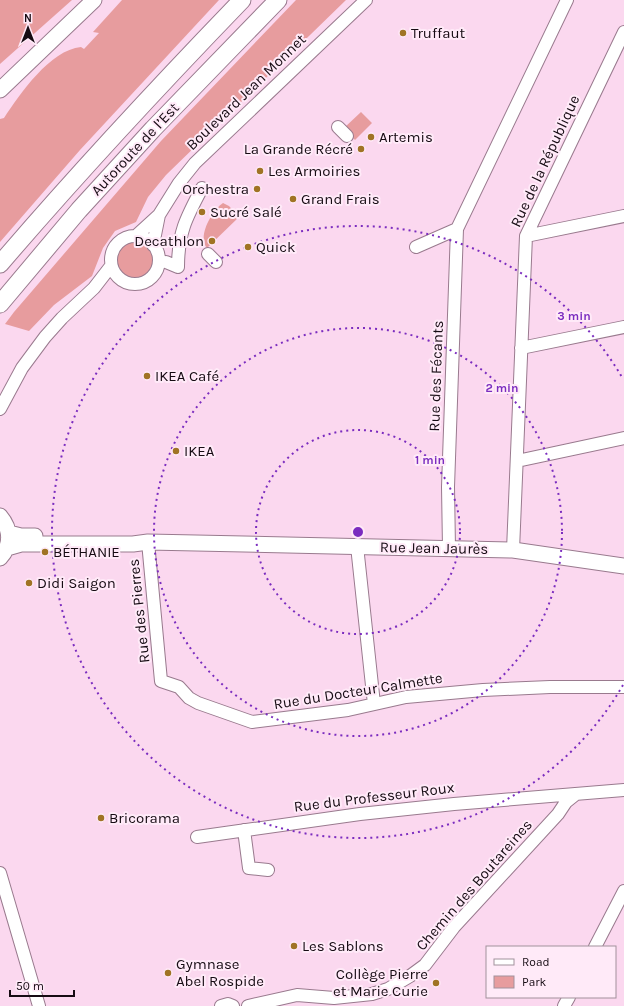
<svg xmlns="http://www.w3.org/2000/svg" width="624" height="1006" viewBox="0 0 624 1006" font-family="Karla,sans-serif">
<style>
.green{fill:#e79c9e}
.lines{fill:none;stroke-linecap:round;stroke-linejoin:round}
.minor-casing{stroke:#997a8e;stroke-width:14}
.major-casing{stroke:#997a8e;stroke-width:17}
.highway-casing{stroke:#997a8e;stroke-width:19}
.minor{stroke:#fff;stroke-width:12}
.major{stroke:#fff;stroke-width:15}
.highway{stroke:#fff;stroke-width:17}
.ring{fill:none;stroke:#7b2cbf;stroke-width:2;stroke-dasharray:2 4}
.poi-dot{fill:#a07324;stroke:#ffeaf8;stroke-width:1.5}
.labels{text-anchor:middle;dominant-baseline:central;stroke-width:4;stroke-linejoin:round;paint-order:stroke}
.poi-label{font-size:15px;fill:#160b13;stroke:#ffeaf8;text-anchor:start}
.street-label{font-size:15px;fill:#160b13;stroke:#ffeaf8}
.centre{fill:#7b2cbf;stroke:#ffeaf8;stroke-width:2}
.ring-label{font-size:12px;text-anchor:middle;font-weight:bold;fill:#7b2cbf;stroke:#ffeaf8;stroke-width:4;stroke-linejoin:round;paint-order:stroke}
</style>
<rect width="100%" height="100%" fill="#fbd8ef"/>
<path class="green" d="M0,0H72L0,64Z
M122,0H219L80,150L0,242V119L4,118C20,94 50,50 81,47L84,49L99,33L93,32Z
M296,0H346L166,175L148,197L136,222L115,231L103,248L92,276L54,305L29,331L5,324L14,312L161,141Z
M361,112L372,123L355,140L344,128Z
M223,203L229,206L239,217L207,248C197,237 212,210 223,203Z
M117 260a18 18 0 1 1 36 0a18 18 0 1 1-36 0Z"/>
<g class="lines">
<g class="minor-casing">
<path id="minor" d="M338,127L347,136
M136,236L159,215
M526,236L624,216
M111 260a24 24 0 1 1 48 0a24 24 0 1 1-48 0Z
M153,245L159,215L179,183L195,163L366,0
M416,247L457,229L567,0
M208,254L216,262
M166,262L178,267C178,233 186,218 202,188
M521,348L624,327
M0,409L22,368L45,337L62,318L94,288L111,266
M517,461L624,438
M148,542L161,681L179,687L189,698L198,703L252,722L348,710L406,697L483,690L550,687H624
M357,546L374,704
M449,548L448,487L457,229
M513,550L526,236L624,32
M244,830L249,868L268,870
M197,837L360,814L454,804L624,790
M0,873L39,1006
M595,947L624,891
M221,1006L228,1004L233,1006
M248,1006L297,995L334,998L372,994L388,989L410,976L425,965L454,927L558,814L566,802L576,794
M564,1006L569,997"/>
</g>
<g class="major-casing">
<path id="major" d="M0,90L94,0
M0,516C11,529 12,545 0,558
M9,533L21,536H35
M7,548L21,544H133L148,542L513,550L624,566"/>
</g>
<g class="highway-casing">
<path id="highway" d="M0,264C78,173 159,86 242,0
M0,304L79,210L153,129L278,0"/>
</g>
<use href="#minor" class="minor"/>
<use href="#major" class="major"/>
<use href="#highway" class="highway"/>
</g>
<g class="ring">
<circle cx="358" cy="532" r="102"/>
<circle cx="358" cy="532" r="204"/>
<path d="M623 685A306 306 0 1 1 623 379"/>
</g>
<g class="poi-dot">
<circle cx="403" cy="33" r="4"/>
<circle cx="371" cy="137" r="4"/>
<circle cx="361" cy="149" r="4"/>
<circle cx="260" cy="171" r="4"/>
<circle cx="257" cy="189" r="4"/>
<circle cx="293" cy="199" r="4"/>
<circle cx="202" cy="212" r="4"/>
<circle cx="212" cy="241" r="4"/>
<circle cx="248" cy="247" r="4"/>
<circle cx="147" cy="376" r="4"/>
<circle cx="176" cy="451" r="4"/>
<circle cx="45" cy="552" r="4"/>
<circle cx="29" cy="583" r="4"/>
<circle cx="101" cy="818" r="4"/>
<circle cx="294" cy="946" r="4"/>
<circle cx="168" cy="973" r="4"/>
<circle cx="436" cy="983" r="4"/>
</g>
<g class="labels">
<g class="poi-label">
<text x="411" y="33">Truffaut</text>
<text x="379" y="137">Artemis</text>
<text x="353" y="149" text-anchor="end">La Grande Récré</text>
<text x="268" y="171">Les Armoiries</text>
<text x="249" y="189" text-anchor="end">Orchestra</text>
<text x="301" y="199">Grand Frais</text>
<text x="210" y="212">Sucré Salé</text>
<text x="204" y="241" text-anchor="end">Decathlon</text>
<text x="256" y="247">Quick</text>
<text x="155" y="376">IKEA Café</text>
<text x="184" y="451">IKEA</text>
<text x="53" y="552">BÉTHANIE</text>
<text x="37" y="583">Didi Saigon</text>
<text x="109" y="818">Bricorama</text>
<text x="302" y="946">Les Sablons</text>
<text x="176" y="964">Gymnase<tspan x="176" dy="17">Abel Rospide</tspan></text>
<text x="428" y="974" text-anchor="end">Collège Pierre<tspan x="428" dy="17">et Marie Curie</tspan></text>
</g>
<g class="street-label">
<text transform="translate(246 92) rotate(-44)">Boulevard Jean Monnet</text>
<text transform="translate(135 149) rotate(-47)">Autoroute de l’Est</text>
<text transform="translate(545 161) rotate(-65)">Rue de la République</text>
<text transform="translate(436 376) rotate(-88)">Rue des Fécants</text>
<text transform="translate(434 548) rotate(1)">Rue Jean Jaurès</text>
<text transform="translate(139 611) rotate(-96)">Rue des Pierres</text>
<text transform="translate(358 691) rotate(-9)">Rue du Docteur Calmette</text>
<text transform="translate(374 797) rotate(-7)">Rue du Professeur Roux</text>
<text transform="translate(474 885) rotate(-49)">Chemin des Boutareines</text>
</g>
</g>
<circle cx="358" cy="532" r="6" class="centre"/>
<g class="ring-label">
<text x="574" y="320">3 min</text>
<text x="502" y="392">2 min</text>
<text x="430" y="464">1 min</text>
</g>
<rect x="486" y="946" width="130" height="52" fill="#ffeaf8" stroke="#a2919c"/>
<rect x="494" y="959" width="20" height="6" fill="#ffffff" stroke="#a2919c"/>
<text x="522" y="966" font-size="12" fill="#160b13">Road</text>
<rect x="494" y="976" width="20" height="12" fill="#e79c9e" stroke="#a2919c"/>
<text x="522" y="986" font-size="12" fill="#160b13">Park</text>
<g transform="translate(28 28)" stroke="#ffeaf8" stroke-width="3" paint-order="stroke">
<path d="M0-3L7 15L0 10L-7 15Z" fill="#160b13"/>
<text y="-6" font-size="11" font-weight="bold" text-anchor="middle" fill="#160b13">N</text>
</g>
<path d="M10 990v6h64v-6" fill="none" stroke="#160b13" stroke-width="2"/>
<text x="16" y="990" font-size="12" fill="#160b13" stroke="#ffeaf8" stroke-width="3" paint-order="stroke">50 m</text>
</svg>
